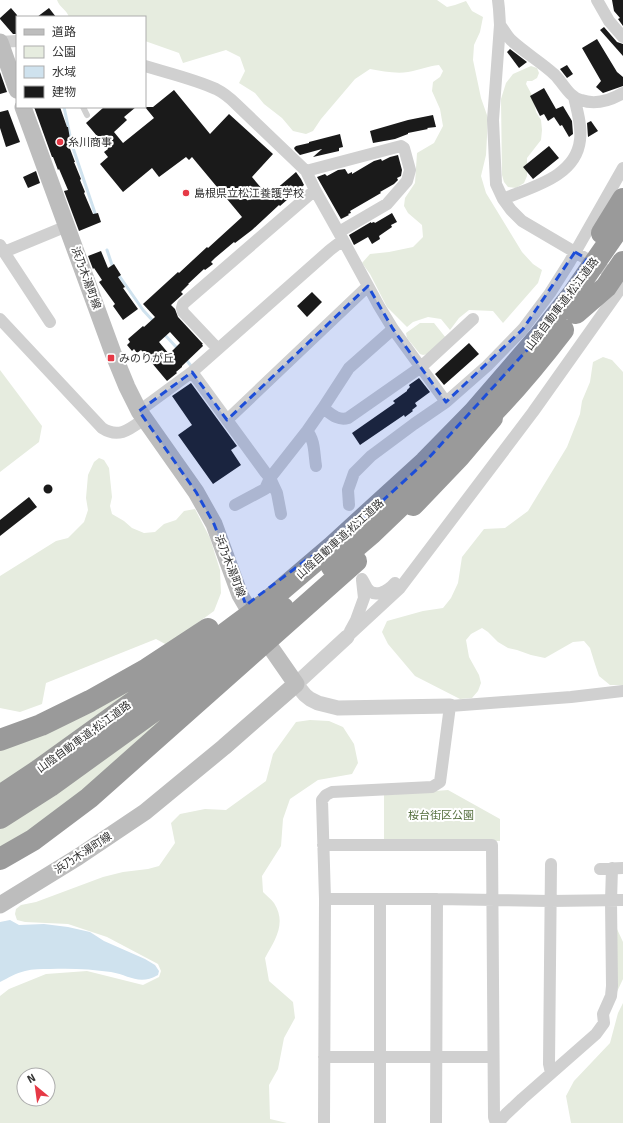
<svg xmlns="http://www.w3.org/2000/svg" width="623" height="1123" viewBox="0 0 623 1123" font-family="Signika,'Noto Sans JP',sans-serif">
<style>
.green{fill:#e6ecdf;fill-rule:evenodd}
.water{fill:#cfe2ee}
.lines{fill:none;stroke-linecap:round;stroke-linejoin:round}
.stream{stroke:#cfe2ee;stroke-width:3}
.building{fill:#1a1a1a;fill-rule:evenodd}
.service{stroke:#d0d0d0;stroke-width:6}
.minor{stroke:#d0d0d0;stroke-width:12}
.tertiary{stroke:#d0d0d0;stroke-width:15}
.secondary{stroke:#bdbdbd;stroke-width:17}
.motorway{stroke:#9a9a9a;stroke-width:22}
.marked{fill:#1d4ed8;fill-opacity:0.2;stroke:#1d4ed8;stroke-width:3;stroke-dasharray:8 5;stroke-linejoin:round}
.poi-dot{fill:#e63946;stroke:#fff;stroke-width:1.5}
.labels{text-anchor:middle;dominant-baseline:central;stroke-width:4;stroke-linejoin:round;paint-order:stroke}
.poi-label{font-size:11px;fill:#333;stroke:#fff;text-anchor:start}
.street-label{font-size:11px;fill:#333;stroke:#fff}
.park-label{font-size:11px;fill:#56703f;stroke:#fff}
</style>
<rect width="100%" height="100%" fill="#fff"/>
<path class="green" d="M57,0H437L447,7L455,5L466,1L472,11L483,17L480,32L474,45L473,60L481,98L488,118L486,155L481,176L486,193L522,252L533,264L542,270L538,283L503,323L493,311L469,310L459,318L450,330L441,319L428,317L413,322L407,327L387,307L370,274L362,263L370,254L389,252L413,247L423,237L422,225L408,213L404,206L405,198L415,183L417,153L434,143L443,126L440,109L432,91L433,82L440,77L443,71L439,65C428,66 419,70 408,72C396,74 382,71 370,69L355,79L321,119L313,131L306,134L293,131L282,118L264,104L255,93L239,83L245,71L240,57L226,50L183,63L179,53L145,41V17H69C66,9 60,8 57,0Z
M531,66L537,68L539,73L537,78L532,81H527L526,84L533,97L536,112L541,120L542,130L541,140L527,158V176L524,183L516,188L508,187L504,182L502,175L501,99L506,83L513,74Z
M420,323H434L446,338L428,354L423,355L420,354L407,338L406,333Z
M603,357L612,360L623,372V685H610L599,676L594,661L590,648L584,641L573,642L545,658L531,655L517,650L508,648L498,642L488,632L482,628L471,634L466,640L469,657L479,675L481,683L478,691L472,698L460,699L415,676L388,644L382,632L387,621L423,611L443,608L451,598L458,583L462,557L484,529L505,528L528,511L567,447L580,414L582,401L590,382L593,362Z
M0,370L42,426L39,442L0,472Z
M99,458L104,460L109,468L112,497L110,506L112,514L124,521L132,528L144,533L155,532L164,524L176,520L184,511L195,509L210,538L220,570L221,593L214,611L167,645L156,639L46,683L42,704L20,712L0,708V576L56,541L68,538L84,522L88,510L86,498L88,475L94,462Z
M192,648L0,789V744Z
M217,670L131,754L0,854V826Z
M310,720L329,721L343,727L354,744L358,763L352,774L318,780L290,799L283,819L281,846L262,876L263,892C266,895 271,899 274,903C287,923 275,940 265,958L269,981L293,1002L295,1018L284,1038L278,1069L269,1085L270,1119L287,1123H0V996L9,989L46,974L87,971L143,985L159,977L161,971L158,964L107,937L68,924L25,922L17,920L15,914L16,909L21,905L36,902L103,877L123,872L148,869L159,866L175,843L171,823L180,814L205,809L226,810L266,781L273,754L296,722ZM24,1075H48V1099H24Z
M448,790L500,819V841H492L491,839H384V795Z
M615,929H617L623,942V979L615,996Z
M623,1003V1123H571L566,1096L574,1081L610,1043L618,1013Z"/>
<path class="water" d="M10,920L19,925L44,924L68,927L90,932L104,941L145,959L155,965L159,971L158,975C139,986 129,975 111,972C91,969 70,968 50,969C41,969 33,969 25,971C16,973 8,978 0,982V922Z"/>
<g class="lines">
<path class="stream" d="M64,107L72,145L95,213
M107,250L112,265
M120,277L143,310L154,322
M164,334L178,349
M185,358L191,366"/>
</g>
<path class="building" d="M612,0H623V26L618,19L620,18L614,11Z
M11,8L17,15V34H13L0,19V18Z
M49,8L56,17H37Z
M604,27L617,42L623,44V56L600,30Z
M597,39L617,72L623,77V86L603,93L596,87L601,81L582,48Z
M510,49L527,62L519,68L507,52Z
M567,65L573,74L567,78L560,69Z
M0,72L7,92L0,94Z
M544,88L556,109L563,106L572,121L573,134L569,137L562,125L560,126L554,117L548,121L544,114L540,116L530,96Z
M174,90L210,134L229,114L273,154L252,177L268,196L296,172L301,179L304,185L280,206L279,205L252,230L235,243L234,242L215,258L211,262L213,264L205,270L204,269L188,284H189L181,292L183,294L171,305L175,309L178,317L203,344H202L203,346L182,366V367L176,372L177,373L167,381L141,350L137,353L134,349L132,351L127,345L130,342L128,339L143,326L144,327L155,317L143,304L178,272L179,273L207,247L208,248L242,217L192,157L189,160L186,157L159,177L152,168L123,192L100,164L108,157L104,152L108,149L86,123L104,107H136L124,117L127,120L114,132L123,143L154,118L145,107H153ZM170,332L180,343L169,354L159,342Z
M34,107H60L67,127H68L71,145L69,146L75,162H74L81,179L80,180L85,192L84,193L93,214L98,213L101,222L79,231L64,191L68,190L59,169L58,170L53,157H52Z
M8,110L20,142L6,147L0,128V112Z
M433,115L436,127L427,128L428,129L408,133V134L395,139L373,143L370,131L408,120Z
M591,121L598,131L588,137L587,123Z
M340,134L343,147L339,148V151L313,157L322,149L300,155L295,150L294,148L296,146L309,143V142Z
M549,146L559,158L533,179L523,167Z
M398,155L402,170L401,176L397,178L398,180L394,184L380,192L381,193L350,211L351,213L348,214L349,215L341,219L317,177L325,174L327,176L338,170L345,169L348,174L352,172V174L374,161L381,159L382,161L390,157Z
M36,171L40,183L28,188L23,177Z
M392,213L397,222L391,225L392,227L379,236L380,239L372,244L368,237L354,245L349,235L371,222V223L374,222L375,223Z
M101,251L108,268L114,264L121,275L118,277L125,287L123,288L138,309L123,320L113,306L115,304L99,282L102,280L94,268L93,269L88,256Z
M312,292L322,302L307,317L297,306Z
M469,343L479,354L444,385L435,374Z
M419,378L430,392L415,403L417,406L412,410L413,411L405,417L404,415L360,445L352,433L395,403L393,401L407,391V390L410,387L409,385Z
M191,383L237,446L231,450L241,465L213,484L178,435L192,425L172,396Z
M43.5 489a4.5 4.5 0 1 1 9 0a4.5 4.5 0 1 1-9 0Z
M29,497L37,507L0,536V520Z"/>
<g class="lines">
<path class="service" d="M83,107L87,115"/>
<path class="minor" d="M498,0L499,9L500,25L493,120L496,184L503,199L511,210L522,221L619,278
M597,0L609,21L623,37
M500,25C504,30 507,36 511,40C525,53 541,62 555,75C563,83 569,97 581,100C595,105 611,100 623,93
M0,42L17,41
M145,66C168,73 194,79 216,89C224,93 230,98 236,104L306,171L315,190L343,240L379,306L393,329L446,402
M306,171L401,146L404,148L410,170L407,181L387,204L339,232
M503,199C531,187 576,177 580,140C582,126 577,110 574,97
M0,245L4,252L50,322
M4,252L67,226
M0,319L102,428C119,439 130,429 144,419
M393,329L349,368L323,408C331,414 338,421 348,418L421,367L473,319
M218,349L183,312L182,308L183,304L315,190
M192,372L265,472L270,478L307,431L323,408
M139,411L192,372L330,250L343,240
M227,420L368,286
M307,431C315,440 314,454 316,466
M270,478L277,493L281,514
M235,505L265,489L270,478
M349,505L348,490L354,473L371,456L414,424L446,402L487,366L523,329L550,293L569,263L623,168
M362,579C364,582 365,585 367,588C374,599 388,591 395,583
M350,631L356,620L364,598L362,580
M347,637L400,588L533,412L623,285
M323,845H492L494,1117L496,1123
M551,864L549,1064L551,1073
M600,869L623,868
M325,899H437L550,901L623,900
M324,1057H493
M324,1123L325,899L322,800L326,795L332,792L432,787L440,782L450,706L571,697L623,691
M380,1123V900
M436,1123L437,899
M498,1123L506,1114L522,1099L596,1034L604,1023L603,1014L611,996L612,986L611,901L612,868"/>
<path class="tertiary" d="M347,637L296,684L305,695L310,699L318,703L338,708L450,706"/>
<path class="secondary" d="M0,42L17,90
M0,905L78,857L145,812L224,747L296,684L271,648L240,595L214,524L196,492L139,411L127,387L113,353L23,107"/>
<path class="motorway" d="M602,233L623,199
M576,313L606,287L623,262
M480,426C510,396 537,364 563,330
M413,505L459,457L492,418
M332,567L372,533L419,488
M0,740L41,725L90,701L147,669L208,629
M0,796L39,770L146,693L235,626L265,604L333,546L425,462L474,412L538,338L573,294L623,222
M0,818L50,786L158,708L245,639L283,608
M0,859L33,840L89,798L356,561"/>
</g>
<path class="marked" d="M575,252L587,259L538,338L425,462L333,546L309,558L246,605L214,524L196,492L139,411L192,372L227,420L368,286L393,329L446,402L523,329Z"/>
<g class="poi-dot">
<circle cx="60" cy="142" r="4"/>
<circle cx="186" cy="193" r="4"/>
<rect x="107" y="354" width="8" height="8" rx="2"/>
</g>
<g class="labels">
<g class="poi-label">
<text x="68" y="142">糸川商事</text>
<text x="194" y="193">島根県立松江養護学校</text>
<text x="119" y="358">みのりが丘</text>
</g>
<g class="street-label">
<text transform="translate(86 278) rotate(70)">浜乃木湯町線</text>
<text transform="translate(562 304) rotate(-53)">山陰自動車道;松江道路</text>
<text transform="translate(340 539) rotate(-42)">山陰自動車道;松江道路</text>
<text transform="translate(230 566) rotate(69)">浜乃木湯町線</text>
<text transform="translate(84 737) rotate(-36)">山陰自動車道;松江道路</text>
<text transform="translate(83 853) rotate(-33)">浜乃木湯町線</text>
</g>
<g class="park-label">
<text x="441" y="815">桜台街区公園</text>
</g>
</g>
<rect x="16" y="16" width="130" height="92" fill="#ffffff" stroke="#adadad"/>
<rect x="24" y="29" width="20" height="6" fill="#bdbdbd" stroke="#adadad"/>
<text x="52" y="36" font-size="12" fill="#333333">道路</text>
<rect x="24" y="46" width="20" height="12" fill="#e6ecdf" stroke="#adadad"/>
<text x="52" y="56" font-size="12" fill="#333333">公園</text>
<rect x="24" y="66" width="20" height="12" fill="#cfe2ee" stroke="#adadad"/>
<text x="52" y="76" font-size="12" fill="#333333">水域</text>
<rect x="24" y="86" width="20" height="12" fill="#1a1a1a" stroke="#adadad"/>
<text x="52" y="96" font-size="12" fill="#333333">建物</text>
<g transform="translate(36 1087) rotate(331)"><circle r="19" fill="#ffffff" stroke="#adadad"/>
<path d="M0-3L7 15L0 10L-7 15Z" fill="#e63946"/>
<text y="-6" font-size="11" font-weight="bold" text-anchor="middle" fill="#333333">N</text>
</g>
</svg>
